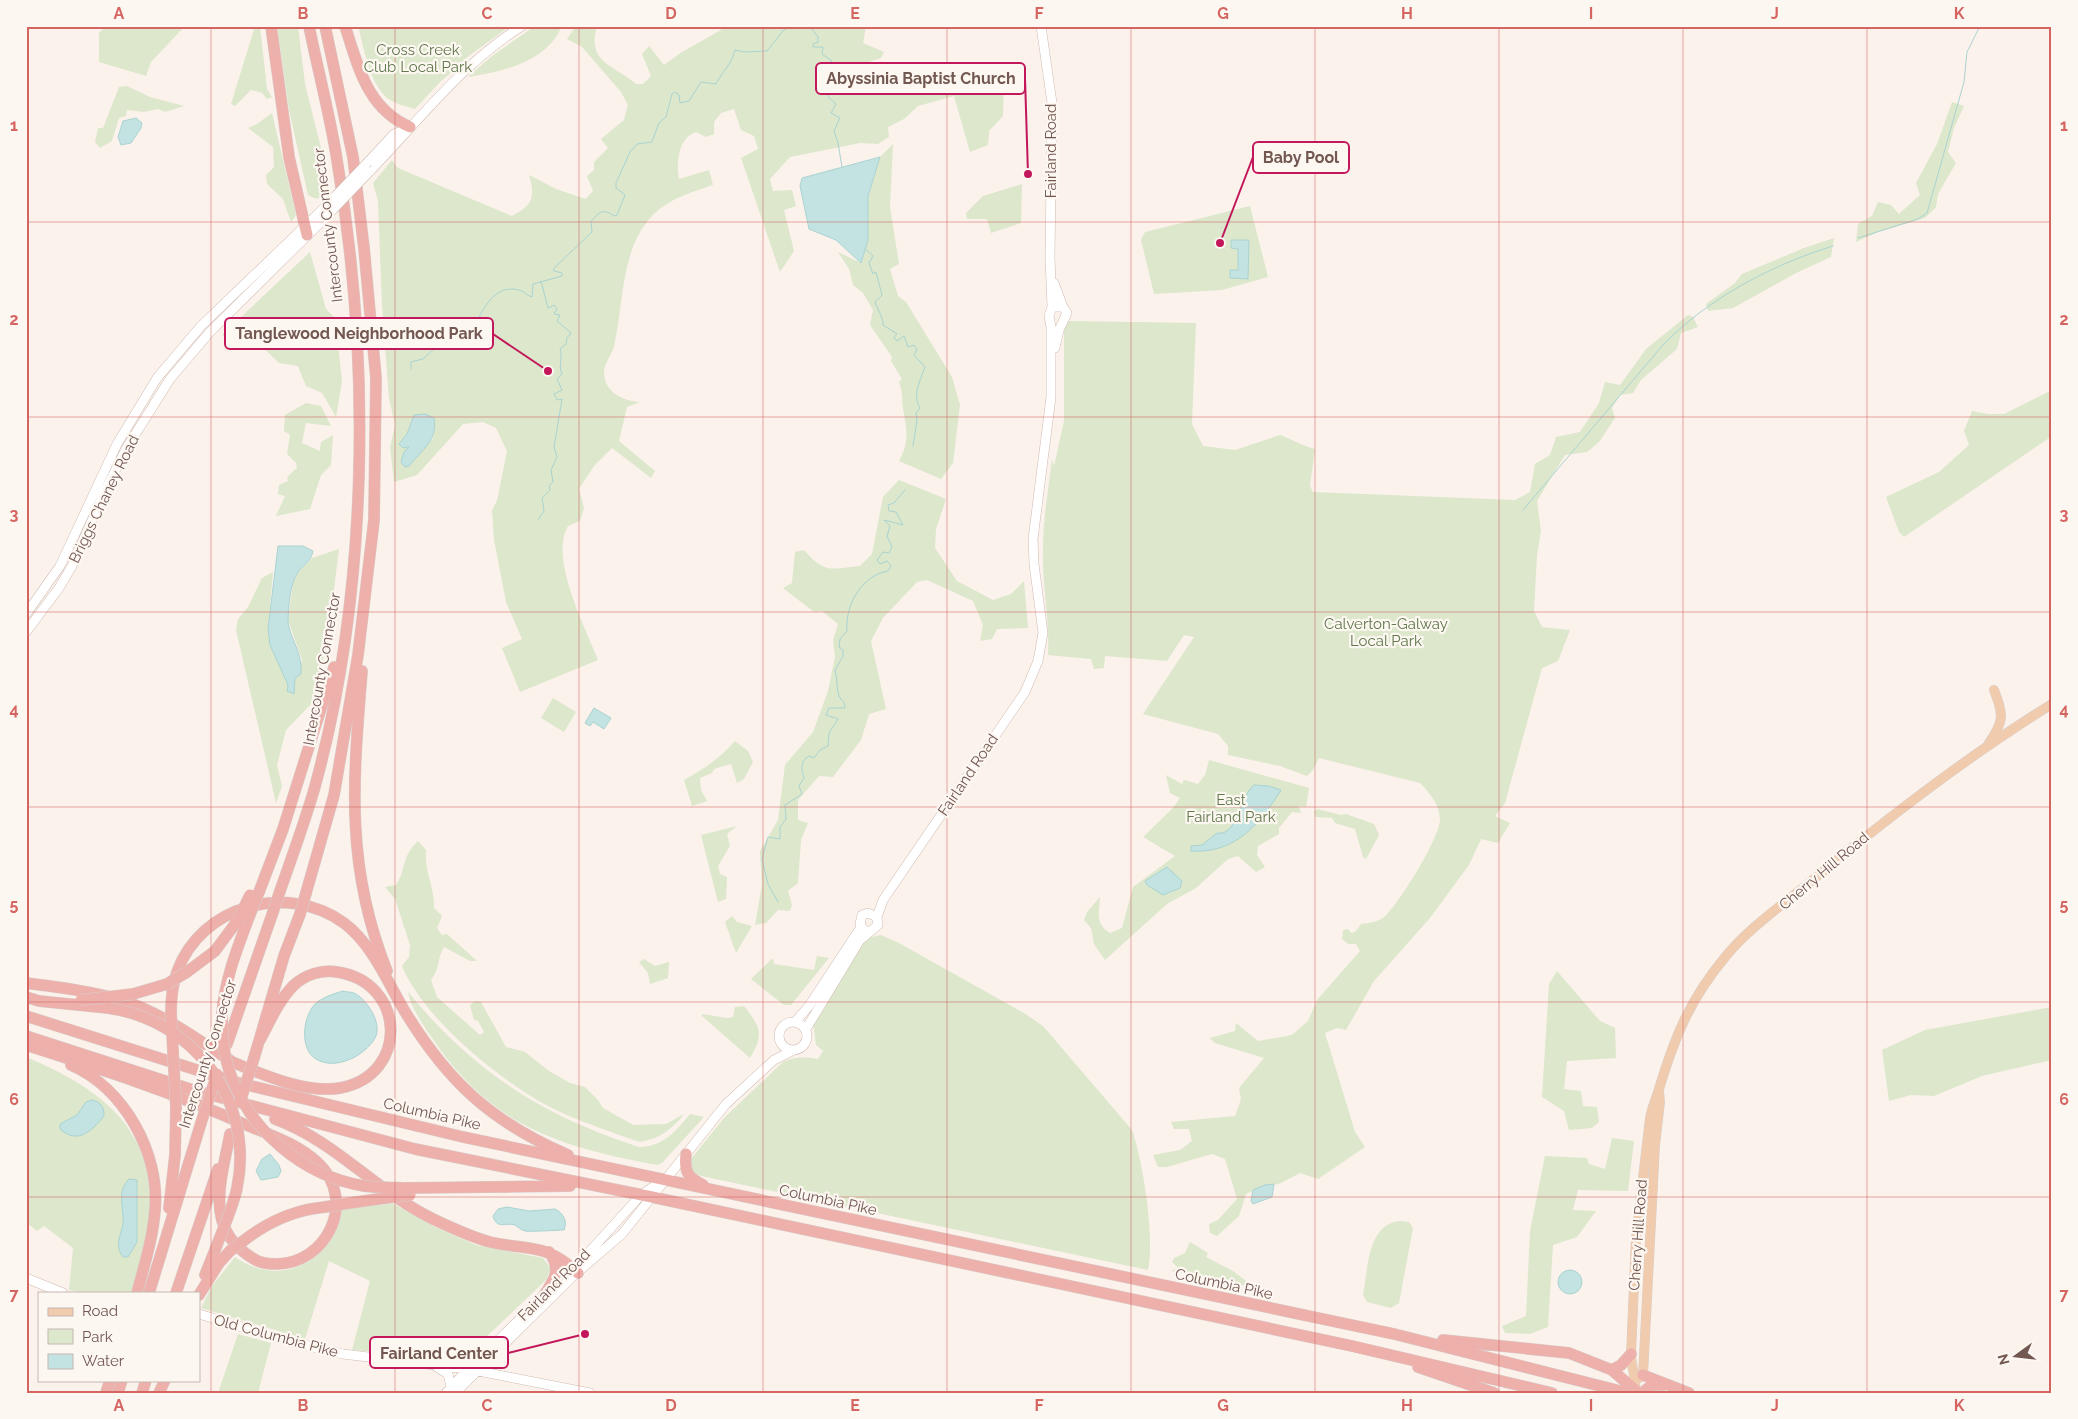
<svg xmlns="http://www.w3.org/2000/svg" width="2078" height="1419" viewBox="0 0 2078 1419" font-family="Raleway,sans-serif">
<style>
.green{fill:#dce7cb;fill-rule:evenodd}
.water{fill:#c2e3e1;stroke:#aad3d2}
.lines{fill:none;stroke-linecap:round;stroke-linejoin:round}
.stream{stroke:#aad3d2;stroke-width:1}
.secondary-casing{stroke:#d0bbb3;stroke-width:10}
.primary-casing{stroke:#d8d0ce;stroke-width:10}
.highway-casing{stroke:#d8d0ce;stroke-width:12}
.secondary{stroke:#fff;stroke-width:9}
.primary{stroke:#f1cbad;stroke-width:9}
.highway{stroke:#edb0ab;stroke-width:11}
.secondary-bridge-casing{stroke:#d0bbb3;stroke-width:10;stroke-linecap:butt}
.highway-bridge-casing{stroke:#d8d0ce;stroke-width:12;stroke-linecap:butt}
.secondary-bridge{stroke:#fff;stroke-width:9}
.highway-bridge{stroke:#edb0ab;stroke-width:11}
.grid{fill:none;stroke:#d56561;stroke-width:1;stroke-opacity:0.55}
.labels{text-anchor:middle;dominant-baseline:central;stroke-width:4.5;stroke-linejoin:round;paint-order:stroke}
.park-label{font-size:15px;fill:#60784b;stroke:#fdf7f2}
.street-label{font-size:15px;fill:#735751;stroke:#fdf7f2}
.leader{fill:none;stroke:#c2185b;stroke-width:2}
.callout-dot{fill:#c2185b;stroke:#fdf7f2;stroke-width:2}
.callout{fill:#fdf7f2;stroke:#c2185b;stroke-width:2}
.callout-label{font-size:16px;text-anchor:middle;font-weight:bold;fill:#735751}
.neatline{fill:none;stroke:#d56561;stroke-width:2}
.grid-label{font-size:16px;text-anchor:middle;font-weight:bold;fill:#d56561}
</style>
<rect width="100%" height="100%" fill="#fbf2ec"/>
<path class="green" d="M106,26H185L151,62L146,76L99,62V33Z
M255,26H260L267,89L272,97L267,99L262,93L251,90L235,106L231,104Z
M277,26H298L305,84L321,148L329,191C320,199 318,201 308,195L289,110Z
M358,26H510L466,58L467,60L441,81L415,109C405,106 395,104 387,98C369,82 364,48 358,26Z
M535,26H562C546,63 503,71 468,77L492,56Z
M576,26H597C586,63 614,65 636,84H643L651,76L642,54L649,46L664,65L682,52L721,30L720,26H866L863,43L884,52L881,58L863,64L862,75L873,84L897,88H949L989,73L1004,80L1003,116L989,131L988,145L970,152L954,96L918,106L904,119L888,127L889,137L878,144L860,143L790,157L770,179L773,191L792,190L796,206L784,210L794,251L780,272L741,158L758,149L754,136L741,130L734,109L721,113L714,122V134L706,137L696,132C678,138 676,163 679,179L709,170L713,185C692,192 668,199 652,216C620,250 624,304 614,346C612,355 603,364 604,375C606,393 624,401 640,402L627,407L619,441L655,471L651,478L612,448L594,466L579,489L584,508L580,521L568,526C549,558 585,627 598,660L520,692L502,648L522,639L506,602L494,540L492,510L497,501L507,451L496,428L483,422L463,424L417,475L394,482L390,447L395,425L389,398L382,305L378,201L373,183L392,160L398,168L512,216C532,206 536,197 529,175L556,189L586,199L593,191L587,176L594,170V162L608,148L601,139L624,120L628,105L621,92L582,47L567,39ZM414,415L433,438L409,466L402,462L410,446L399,444L407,434Z
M127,86L150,97L184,106L165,112L158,109L144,112L127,110L126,116L119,118L112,141L100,148L95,142L98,128H103L119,87Z
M1952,102L1964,106L1954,128L1948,152L1956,163L1938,194L1936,207L1925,218L1878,232L1856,242L1858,224L1872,216L1878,202L1891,205L1899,214L1920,195L1916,183L1937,144Z
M272,113L296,215L291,222L283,199L267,184L266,175L274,167L273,147L248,128L257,124Z
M893,144L890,207L899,264L890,269L898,296L906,302L952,377L960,405L953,463L941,479L899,461C909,443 907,432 904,414C901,402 904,395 899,382L902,379L891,361L892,357L870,325L873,310L863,293L853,285L849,269L838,252L861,263L868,240V196L880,157Z
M1022,184L1021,223L991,233L987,219H967L966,213L983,196Z
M1250,206L1268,277L1222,290L1154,294L1141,240L1145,232Z
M1834,238L1831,257L1796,273L1733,308L1708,311L1706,304L1735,283L1742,274L1804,248Z
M310,252L326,309L335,318L342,381L336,417L322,393L306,386L298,366L279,363L247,332L232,340L222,335Z
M1688,315L1693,317L1698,327L1681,333L1677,349L1641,380L1633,393L1620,395L1612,408L1615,418L1599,442L1587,452L1565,455L1537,501L1541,531L1537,555L1534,611L1542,627L1570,630L1558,661L1542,668L1505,803L1495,816L1510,823L1498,843L1481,839L1469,865L1430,918L1374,981L1346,1030L1337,1028L1325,1033L1355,1132L1365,1147L1318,1179L1300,1173L1279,1184L1265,1185L1246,1194L1239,1216L1217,1236L1210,1233L1209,1224L1218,1220L1237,1199L1225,1159L1212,1154L1167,1167H1158L1153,1155L1180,1150L1192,1141L1189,1129H1174L1171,1122L1235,1116L1241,1099L1239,1088L1264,1058L1215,1043L1210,1038L1235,1031L1236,1023L1258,1041L1292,1035L1308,1021L1317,1000L1360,951L1356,944H1348L1342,939L1343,930L1348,929L1351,933L1355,932L1361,924C1368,923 1377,922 1383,918C1398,906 1439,839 1440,820C1440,805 1430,793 1420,783L1319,758L1313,770L1307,776L1280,766L1228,755V746L1218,734L1143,714L1194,637L1184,635L1167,661L1105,656L1104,668L1094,669L1091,659L1048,655C1050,623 1043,591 1043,559C1042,525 1048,492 1052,459L1054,466L1064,421V327L1069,321L1196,323L1192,424L1203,446L1235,450L1280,435C1292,439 1302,446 1315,449L1310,486L1313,492L1515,500L1530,492L1535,464L1550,455L1556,437L1580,432L1599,403L1605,382L1620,385L1646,349Z
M2052,390V436L1904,537L1899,532L1886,497L1939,472L1969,445L1964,431L1972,411L1988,414H2004Z
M306,403L321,406L331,426L306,423L302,443L320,451L321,442L333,435L331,465L321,475L310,509L276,516L285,496L278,494L279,485L288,481L287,477L297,468L296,463L287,454L290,435L284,431L285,415Z
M899,480L946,499L936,529L935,548L957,581L993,600L1011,594L1024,581L1028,628L997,629L992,639L980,641L983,625L973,601L927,580L917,582L883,618L871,641L886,709L869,714L861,740L833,777L819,776L798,800V820L808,823L801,840L798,883L788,891L792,905L790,911L778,910L766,923L755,925L762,885L760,851L778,820L785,765L813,732L828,691L835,657L833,640L838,624L822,611L814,612L783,588L792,583L795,552L804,550C825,574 830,569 860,566L872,554L883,497Z
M339,549L327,645L311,704L286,730L277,765L282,786L276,803L236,630L238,619L248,607L262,578L273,572L268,629L270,645L288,685L295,678L302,660L288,620L293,584L298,572L312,558Z
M553,698L576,712L564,732L541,718Z
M735,741L748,751L753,762L744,779L737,783L731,764L714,769L712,773L700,778L701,790L707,801L692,806L684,780C704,769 720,758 735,741Z
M1209,760L1309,788L1306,807L1299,806L1301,813L1292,812L1279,828V834L1258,846L1257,855L1265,867L1256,872L1238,856L1228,859L1196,888L1167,904L1105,960L1094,944L1091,928L1084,920L1087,912L1100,897C1099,913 1095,924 1110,933L1122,928L1133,887L1175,856L1143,837L1173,808L1180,798L1170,793L1166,775L1182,784L1184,780L1198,784L1205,775Z
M1317,809L1341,815L1346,814L1374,824L1379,835L1366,859L1363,857L1355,829L1335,823L1332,818L1315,817L1314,812Z
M737,826L727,834L730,846L718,866L720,874L727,877L726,899L718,902L701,835Z
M418,841L426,850C424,871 435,888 434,908L442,916L437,928L442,935L447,934L477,961H470L444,947C437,958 440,969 431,980L437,997L480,1035L484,1032L478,1021L474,1020L470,1005L475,1001L481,1002L506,1047L525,1052L549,1071L570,1083L585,1087L598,1100L603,1108L633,1125L666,1124L684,1114C671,1130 661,1138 640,1142C611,1132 575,1120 548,1106C498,1079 424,1019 402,966L409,957L410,945L395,899L385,887L396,885C407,868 401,857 418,841Z
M732,916L737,922L752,926L736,953L725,922Z
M881,935L899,943L1024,1013L1043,1026L1132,1130C1143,1162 1155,1237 1148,1270L692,1174L688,1165L691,1159L724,1118L782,1063C792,1056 807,1057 818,1059L823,1051L816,1045L813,1022L861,944L868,938Z
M817,956L829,958L791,1005H784L751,979L773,958L774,964L814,970Z
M644,959L655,966L669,962L668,978L650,984L648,973L639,962Z
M1557,971L1600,1021L1615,1028L1616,1058L1567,1061L1564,1089L1581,1091L1583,1106L1597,1107L1599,1122L1592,1128L1569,1130L1564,1111L1542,1097L1549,984Z
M408,992C474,1072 541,1115 639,1147C663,1147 676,1131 690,1114L704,1117L662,1163L657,1165C563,1147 495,1128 437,1045C426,1029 412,1011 408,992Z
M744,1006C761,1027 764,1035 750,1058L702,1016V1014L727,1018L733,1017L735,1007Z
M2052,1007V1060L1982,1076L1934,1096L1911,1095L1889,1101L1882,1050L1925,1030Z
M26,1057C88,1083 145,1118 150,1192C152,1226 141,1260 132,1293H84L69,1290L73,1248L44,1226L37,1231L26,1222Z
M1612,1138L1634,1141L1628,1191L1578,1190L1573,1210L1596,1211L1577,1237L1553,1245L1548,1327L1530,1334L1505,1333L1502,1326L1526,1316L1530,1231L1545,1156L1587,1158L1589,1164L1605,1169Z
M392,1203L431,1225L476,1245L543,1258L551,1269L546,1280L463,1359L352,1350L370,1281L329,1261L305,1339L201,1308L212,1286L235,1257C267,1280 304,1274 329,1243C336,1234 339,1221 342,1210Z
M1400,1221L1409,1222L1413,1228L1399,1303L1391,1308L1367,1302L1363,1295C1368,1270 1367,1224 1400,1221Z
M1190,1242L1208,1253L1206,1257L1233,1271L1249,1283L1247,1286L1171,1271L1178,1268L1172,1262L1174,1258L1185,1253Z
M238,1334L271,1343L258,1393H218Z"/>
<path class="water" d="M136,118L142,123L141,128L131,143L121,145L118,137L123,121Z
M880,157L868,196V240L861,263L836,240L809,229L800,186L802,178Z
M1231,240H1249L1248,279L1230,278V270H1238V249L1231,248Z
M425,414L434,418C438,440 422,450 409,466L405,467L401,462L404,452L409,447L403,448L399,444L407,434L414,415Z
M278,546H303L313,551C311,562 304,564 298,572C290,584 289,604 288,618C287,635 303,650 301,674L295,678L294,694L287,691L288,685L270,645L268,629Z
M594,708L611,718L604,729L593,722L590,726L585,723Z
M1254,785L1269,786L1281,790C1260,824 1235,854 1191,851V846L1202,845L1217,833C1238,837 1240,795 1254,785Z
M1167,867L1182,881L1180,888L1163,895L1147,885L1145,881Z
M343,991C346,992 351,992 354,993C367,999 383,1024 375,1038C365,1056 335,1071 316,1059C299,1049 303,1016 315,1004C323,997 333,994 343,991Z
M92,1100C101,1102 104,1107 104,1116C92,1131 77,1145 60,1129V1124L77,1115L86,1102Z
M270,1154L279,1165L281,1171L278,1177L261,1180L256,1171L262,1159Z
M129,1179L137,1180V1242L128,1257H123C112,1242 125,1232 123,1216C122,1201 118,1191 129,1179Z
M1265,1185L1274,1184L1272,1197L1253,1204L1251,1201L1253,1190Z
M507,1207L529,1211L555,1209C563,1213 568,1221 564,1230C561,1230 527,1232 525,1231C521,1230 518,1227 515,1225C505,1222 497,1230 493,1216L498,1209Z
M1558 1282a12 12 0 1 1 24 0a12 12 0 1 1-24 0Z"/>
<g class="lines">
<path class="stream" d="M813,26L812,29L818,37V42L813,44V47H823L822,54L832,61L828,64H821L824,71L820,82L827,85L829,98L836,104L831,113L840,118L834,131L838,143L842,167
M1858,238L1918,219L1927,213L1964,82L1967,52L1980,26
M865,249L873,256L869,263L873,274L876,272L882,295L875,302C878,311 883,316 883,325L897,334L894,337L897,341L904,336L908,347L914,345L917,350L914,355L925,367C920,381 912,395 920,408L916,413L917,420L913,446
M411,369V362L423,359L436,347L469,335C481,317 491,280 522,291C525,293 528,296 532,297L533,284L562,276V273L554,271V268L592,232L591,222C598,212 604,208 614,216L617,215L625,195L616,188V183L630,152L637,144L652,142L659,123L666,117L672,94L675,92L679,95L680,103L689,101L701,82L716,84C723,70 731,66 735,50L745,52L767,51L783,31L789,26
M1523,510L1662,346C1707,299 1771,265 1833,246
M538,520L544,511L542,498L550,490L549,486L553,482L551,470L557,457L554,447L562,399L557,400L554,394L562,390L557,379L562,374C558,366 563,358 560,349L566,344L567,338L571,333L557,321L560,315L554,314L557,309L554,305L548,308L541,281
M778,902L768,884L762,859L768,837L780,839V827L786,819L785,805L802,794L799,786L804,778C801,769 800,761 809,756L814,758L820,750L828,746L829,733L838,719L826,715L829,708H845C845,701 842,702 839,696C836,689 838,679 835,670L843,656V650L839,647L840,639L847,631C845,605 861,576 888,571L891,566L887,561L880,564L877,560L883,552L889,553L892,547L887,536L890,526L884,520L903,525L896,512L889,511L888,505L894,503L905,490"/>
<g class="secondary-casing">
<path id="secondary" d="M368,162L394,134L410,127
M369,172C418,122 461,64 522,26
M1054,283L1063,307
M1052,307H1063L1067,313L1059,330L1055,348
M26,614L60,566L117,444L157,378L201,326L324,208
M26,632L59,588L72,566L104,493L126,449L170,379L209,333L325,218
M877,917L883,900L1025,692L1038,661L1043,633L1034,564L1033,539L1051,397V327L1049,316L1052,307L1050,258L1052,103L1041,26
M779 1036a14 14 0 1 1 28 0a14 14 0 1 1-28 0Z
M795,1022L809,1006L861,927
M806,1029L860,940L878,925L877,917L868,913L862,915L860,924L864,930L870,932
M570,1273L641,1195L659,1183
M26,1278L63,1293
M199,1314L291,1342L343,1354L468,1369L590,1393
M435,1366L448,1374L451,1387
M446,1393L468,1369L545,1295
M455,1393L573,1276L622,1234L726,1104L774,1060L792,1051"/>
</g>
<g class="primary-casing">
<path id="primary" d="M1989,743C2004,721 2004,715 1994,690
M1639,1378L1643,1375L1655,1145L1660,1102L1659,1091
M1635,1393C1637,1379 1631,1368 1631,1354L1636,1238L1650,1118C1652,1107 1656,1099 1659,1089C1675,1036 1690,999 1726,956C1749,928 1781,906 1809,883C1886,819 1966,757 2052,704"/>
</g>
<g class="highway-casing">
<path id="highway" d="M271,26L289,157L307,235
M345,26C358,66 367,109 410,127
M362,671C353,781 345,866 387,971
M280,891C292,857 304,824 314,790C369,592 371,362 337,160C330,115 318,71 309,26
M259,892L283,829L334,667
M306,893L334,795L358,655L374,520L376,378L364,248L353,157L325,26
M187,972L215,951L238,920
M26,983C58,987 90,991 121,1000C161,1012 196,1039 231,1061
M133,994L167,984
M26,997L39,1001L108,1008
M171,1013C171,999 172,986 177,972C201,905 287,882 344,923C372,944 387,981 404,1010C447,1081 491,1122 568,1155
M222,1014C225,979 237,949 249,917
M26,1016L235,1082L463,1137L1394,1334L1628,1393
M26,1036L196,1091L415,1149L652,1197L1352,1346L1552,1393
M227,1044L273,912
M26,1045C101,1069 175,1093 246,1125C271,1135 300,1145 319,1164C357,1201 327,1264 276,1264C268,1264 260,1263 254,1259C203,1229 221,1182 230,1134
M254,1058L284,956L300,914
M230,1061C261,1074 306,1094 340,1088C410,1075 406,982 337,972C322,969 305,975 294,985C279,1000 270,1021 260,1040
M71,1065C124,1088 160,1153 155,1210C153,1238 144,1266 137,1293
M275,1119C334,1140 377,1192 433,1219C450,1227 471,1237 490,1242C530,1251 544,1242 578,1273
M686,1154C684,1171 687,1177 703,1185
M406,1188L570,1186
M343,1204L385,1198
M169,1208L175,1155L176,1108
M242,1242C267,1222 293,1210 325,1207
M205,1275L217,1245
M149,1293L201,1123
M176,1293L218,1169
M199,1295L219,1263L230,1251
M542,1298C553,1282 563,1270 549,1252
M1443,1340L1569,1353L1612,1370L1635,1390
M1418,1367L1494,1393
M1612,1370L1621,1365L1631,1354
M1643,1375L1689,1393
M106,1393L110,1380
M118,1393L122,1380
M142,1393L146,1380
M159,1393L165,1380
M1642,1393L1652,1385H1663"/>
</g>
<use href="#secondary" class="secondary"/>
<use href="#primary" class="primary"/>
<use href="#highway" class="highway"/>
<g class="secondary-bridge-casing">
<path id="secondary-bridge" d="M324,208L368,162
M325,218L369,172"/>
</g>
<g class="highway-bridge-casing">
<path id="highway-bridge" d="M273,912L280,891
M300,914L306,893
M249,917L259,892
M238,920L250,895
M167,984L187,972
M81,1000L133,994
M108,1008C194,1020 255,1101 237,1188C233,1207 224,1226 217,1245
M171,1013L176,1108
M222,1014C222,1033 223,1052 229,1070C248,1130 303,1176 364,1186C378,1188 393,1187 406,1188
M240,1102L254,1058
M201,1123L217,1074
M385,1198L410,1195
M325,1207L343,1204
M230,1251L242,1242"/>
</g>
<use href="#secondary-bridge" class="secondary-bridge"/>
<use href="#highway-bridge" class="highway-bridge"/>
</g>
<path class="grid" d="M211,26V1393M395,26V1393M579,26V1393M763,26V1393M947,26V1393M1131,26V1393M1315,26V1393M1499,26V1393M1683,26V1393M1867,26V1393M26,222H2052M26,417H2052M26,612H2052M26,807H2052M26,1002H2052M26,1197H2052"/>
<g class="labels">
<g class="park-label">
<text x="418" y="50">Cross Creek<tspan x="418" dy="17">Club Local Park</tspan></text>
<text x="1386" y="624">Calverton-Galway<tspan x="1386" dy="17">Local Park</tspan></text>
<text x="1231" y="800">East<tspan x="1231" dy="17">Fairland Park</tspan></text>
</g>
<g class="street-label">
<text transform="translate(1051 151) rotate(-90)">Fairland Road</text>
<text transform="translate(328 225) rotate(-97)">Intercounty Connector</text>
<text transform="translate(104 499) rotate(-64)">Briggs Chaney Road</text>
<text transform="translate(322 669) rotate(-80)">Intercounty Connector</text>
<text transform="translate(968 775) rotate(-56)">Fairland Road</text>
<text transform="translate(1824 871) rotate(-40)">Cherry Hill Road</text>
<text transform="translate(208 1054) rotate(-72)">Intercounty Connector</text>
<text transform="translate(432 1114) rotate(13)">Columbia Pike</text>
<text transform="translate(828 1200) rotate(12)">Columbia Pike</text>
<text transform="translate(1638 1235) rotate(-86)">Cherry Hill Road</text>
<text transform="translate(1224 1284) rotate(12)">Columbia Pike</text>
<text transform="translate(554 1285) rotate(-45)">Fairland Road</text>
<text transform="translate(276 1336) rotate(15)">Old Columbia Pike</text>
</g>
</g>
<path class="leader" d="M1028 174L1025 78M1220 243L1253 157M548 371L493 334M585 1334L508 1353"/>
<g class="callout-dot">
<circle cx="1028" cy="174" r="5"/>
<circle cx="1220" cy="243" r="5"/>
<circle cx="548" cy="371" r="5"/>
<circle cx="585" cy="1334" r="5"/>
</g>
<g class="callout">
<rect x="816" y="63" width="209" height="31" rx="5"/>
<rect x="1253" y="142" width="96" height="31" rx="5"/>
<rect x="225" y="318" width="268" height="31" rx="5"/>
<rect x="370" y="1337" width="138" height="31" rx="5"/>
</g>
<g class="callout-label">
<text x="921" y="84">Abyssinia Baptist Church</text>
<text x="1301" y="163">Baby Pool</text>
<text x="359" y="339">Tanglewood Neighborhood Park</text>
<text x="439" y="1359">Fairland Center</text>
</g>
<rect width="2078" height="1419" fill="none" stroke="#fdf7f2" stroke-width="55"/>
<rect x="38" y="1292" width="162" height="90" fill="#fdf7f2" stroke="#c6b7b2"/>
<rect x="48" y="1308" width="25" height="8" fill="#f1cbad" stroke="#c6b7b2"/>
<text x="82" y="1316" font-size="15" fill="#735751">Road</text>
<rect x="48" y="1329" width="25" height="15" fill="#dce7cb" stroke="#c6b7b2"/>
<text x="82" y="1342" font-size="15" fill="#735751">Park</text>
<rect x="48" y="1354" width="25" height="15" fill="#c2e3e1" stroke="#c6b7b2"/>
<text x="82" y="1366" font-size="15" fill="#735751">Water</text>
<g transform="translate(2016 1356) rotate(255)" stroke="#fdf7f2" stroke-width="4" paint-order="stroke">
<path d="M0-4L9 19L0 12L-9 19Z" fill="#735751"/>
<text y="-8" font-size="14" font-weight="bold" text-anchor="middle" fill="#735751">N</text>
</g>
<rect x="28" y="28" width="2022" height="1364" class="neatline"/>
<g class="grid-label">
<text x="119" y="19">A</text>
<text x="303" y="19">B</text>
<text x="487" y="19">C</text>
<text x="671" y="19">D</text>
<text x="855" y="19">E</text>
<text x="1039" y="19">F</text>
<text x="1223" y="19">G</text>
<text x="1407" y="19">H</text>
<text x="1591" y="19">I</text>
<text x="1775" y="19">J</text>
<text x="1959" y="19">K</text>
<text x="14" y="131">1</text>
<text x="2064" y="131">1</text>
<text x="14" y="325">2</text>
<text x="2064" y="325">2</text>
<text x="14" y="520">3</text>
<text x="2064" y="520">3</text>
<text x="14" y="715">4</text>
<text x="2064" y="715">4</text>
<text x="14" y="910">5</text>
<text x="2064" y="910">5</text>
<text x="14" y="1105">6</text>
<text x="2064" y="1105">6</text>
<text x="14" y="1300">7</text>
<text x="2064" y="1300">7</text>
<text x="119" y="1411">A</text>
<text x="303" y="1411">B</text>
<text x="487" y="1411">C</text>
<text x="671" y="1411">D</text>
<text x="855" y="1411">E</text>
<text x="1039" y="1411">F</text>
<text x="1223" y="1411">G</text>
<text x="1407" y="1411">H</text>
<text x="1591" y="1411">I</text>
<text x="1775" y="1411">J</text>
<text x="1959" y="1411">K</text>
</g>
</svg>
